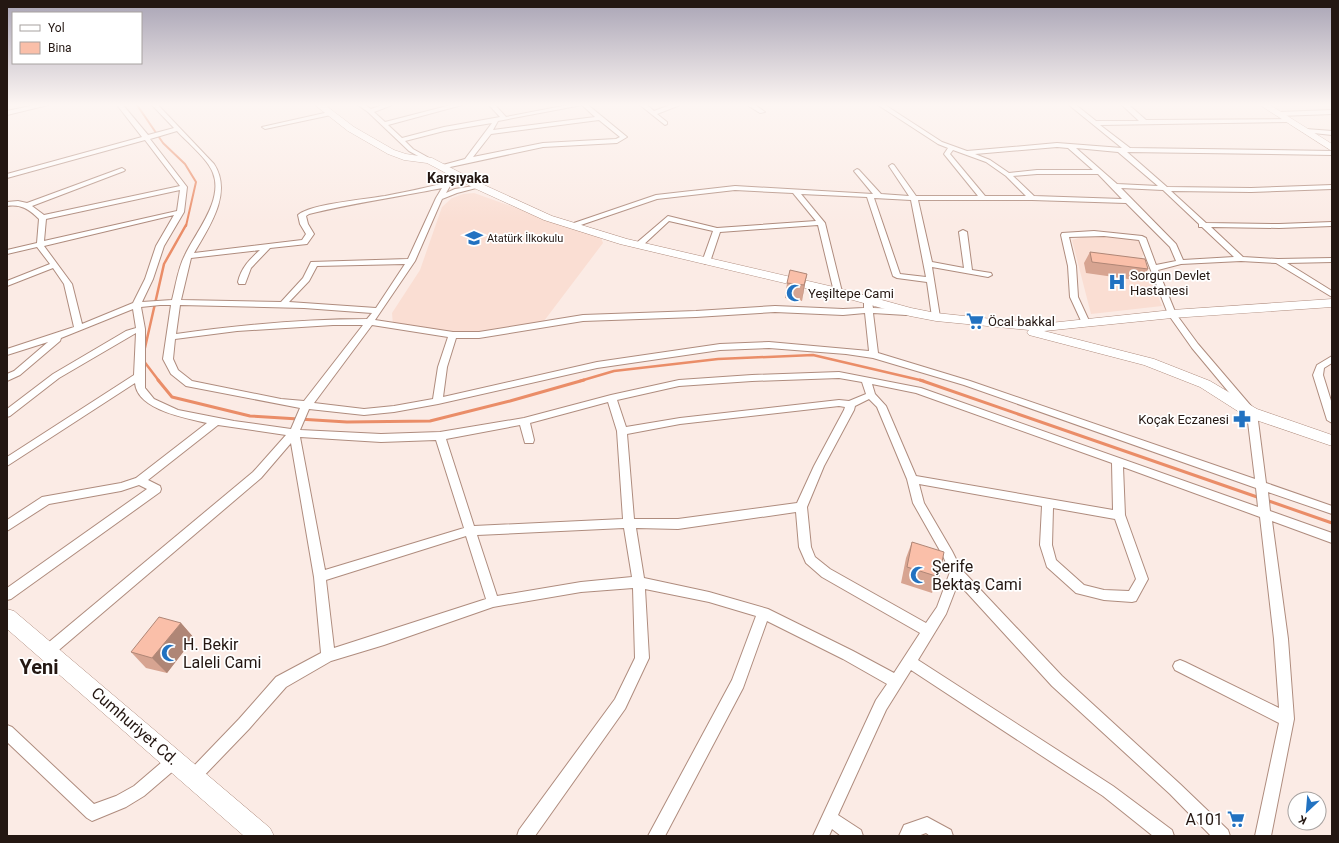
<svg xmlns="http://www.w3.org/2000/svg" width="1339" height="843" viewBox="0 0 1339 843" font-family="Roboto,sans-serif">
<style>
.built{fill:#faded3}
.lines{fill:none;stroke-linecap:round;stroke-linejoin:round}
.stream-far2{stroke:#ea8d68;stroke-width:2}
.stream-far1{stroke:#ea8d68;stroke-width:2.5}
.stream{stroke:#ea8d68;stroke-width:3}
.street-casing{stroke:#af8c7e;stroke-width:2}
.secondary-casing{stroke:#af8c7e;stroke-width:1}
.street{fill:#fff;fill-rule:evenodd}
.secondary{fill:#fff;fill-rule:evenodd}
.wall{fill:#d7a491}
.shaded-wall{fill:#af8676}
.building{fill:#fabfa9;stroke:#af8676}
.labels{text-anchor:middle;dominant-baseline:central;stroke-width:3.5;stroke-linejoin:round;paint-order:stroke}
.far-poi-label{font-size:11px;fill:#241712;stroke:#fff;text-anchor:start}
.poi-label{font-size:13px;fill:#241712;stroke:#fff;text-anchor:start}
.far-district-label{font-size:14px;font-weight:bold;fill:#241712;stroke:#fff}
.near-poi-label{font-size:16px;fill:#241712;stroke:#fff;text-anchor:start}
.near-street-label{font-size:16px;fill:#241712;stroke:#fff}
.near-district-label{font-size:20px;font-weight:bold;fill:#241712;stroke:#fff}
</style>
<rect width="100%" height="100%" fill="#fbebe5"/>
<path class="built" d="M474,193L601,238L603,243L541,325L486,333H455L393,325L392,313L420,270L442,207L452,198L463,194Z
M1097,233L1138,238L1145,253L1142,257L1162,306L1091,314L1072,240Z"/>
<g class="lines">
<path class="stream-far2" d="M137,105L163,143L185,164L196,182L186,226"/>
<path class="stream-far1" d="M144,352L164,264L186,225
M143,360L159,381
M580,381L614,371L718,359L813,355L924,381"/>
<path class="stream" d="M158,380L172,397L250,416L347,422L430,421L510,401L584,380
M920,380L1260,498
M1266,500L1332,523"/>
<g class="street-casing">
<path id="street" d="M35,105H48L7,115V111Z
M117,105H123L148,135L174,128L152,105H158L214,164C233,193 209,227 194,253L302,240L306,234L300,224L298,215C310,204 367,199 385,196C405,192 425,188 445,183L452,173L454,172L457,174L446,193L455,189L480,185V187L457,193L442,199L415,261L375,320L453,332H479L583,315L696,311L775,306L843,309L864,308V303L868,300L872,303L873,308L906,309L910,312L906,315L873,313L878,353L970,381L1255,479L1247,414L1192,348L1168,314L1139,240L1104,236L1069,237L1076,266L1078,297L1090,323L1086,326L1082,323L1070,297L1068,266L1061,235L1062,233L1094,231L1142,236L1146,238L1156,265L1176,261L1170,247L1126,203L1032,200H918L932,262L964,268L959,232L963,230L967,232L972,270L991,273L992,275L988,277L932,267L940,317L936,320L932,317L927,282L897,278L893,276L867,197L801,194L825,223L842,292L838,294L834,292L818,225L720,232L710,262L706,264L702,262L713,231L669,221L641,247H638L634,245L668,216L717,228L816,221L793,193L735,190L657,199L575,227H569L568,225L656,195L735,186L873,194L854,171L857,169L859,170L881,194L909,196L889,166L892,164L894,165L916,196H978L944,154L948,148L938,144L878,105H885L942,142L967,151L1057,143L1122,148L1069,105H1076L1096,121H1139L1122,105H1129L1146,120L1291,119L1292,120L1289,122L1100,125L1130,148L1332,151V155L1127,152L1167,187L1251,188L1332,185V189L1251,192L1171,191L1206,223L1279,224L1332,222V226L1279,228L1211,227L1243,257L1278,259L1332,258V262L1287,263L1332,291V297L1276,263L1241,261L1181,264L1158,270L1176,314L1198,344L1257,413L1266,483L1332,506V514L1268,492L1270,511L1332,533V543L1272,521L1288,639L1294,719L1271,836H1255L1279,723L1175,670L1173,666L1175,662L1180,660L1185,662L1279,708L1274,639L1260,517L1123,467L1125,515L1148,579L1136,601L1132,602L1104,600L1076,593L1047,567L1040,545L1042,506L919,484L924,503L952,551L961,569L1062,676L1180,784L1228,830L1230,836H1211L1170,794L1052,686L958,583L946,614L918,660L1113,786L1172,830L1174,836H1153L1103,796L911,670L886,710L838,815L861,830L863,836H841L832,829L829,836H813L876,700L887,684L843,659L767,621L743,688L665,836H648L732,680L756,616L709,602L645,589L649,658L625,709L535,836H517L519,830L615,699L635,658L633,588L581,592L493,607L384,645L331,661L286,687L249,729L198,782L193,784L188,782L186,777L188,772L239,719L276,677L321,653L314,577L291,443L261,478L53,655L48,657L43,655L41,651L43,647L253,472L286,435L218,425L148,480L160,486L161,489L160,492L11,599L7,600V588L147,489L139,485L121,491L49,504L7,531V520L42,497L121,483L136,478L207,423C186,418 137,410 135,383L7,466V457L134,375L136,333L59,378L10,416L7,417V409L53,374L126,331L136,328L133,309L61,338L60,341L20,375L7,381V374L14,371L48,342L7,355V349L74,327L64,284L53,268L7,286V281L50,264L37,247L7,254V250L37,243L39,219C29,209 21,204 7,206V202L18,201L27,203L122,168L125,170L124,171L32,206L44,215L180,186L145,140L7,178V174L142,137ZM177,131C187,142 208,159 213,173C224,200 195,233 185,255C178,268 176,285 172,300L142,302L153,279L164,246L184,212L187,187L150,139ZM1057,147L1068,148L1093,170H1037L1009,173L990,160L975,154ZM1076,148L1118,152L1158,186L1117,184ZM953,150L986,162L1006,176L1026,196H985L950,154ZM1037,174H1098L1122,199L1034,196L1013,176ZM442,188L436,198L408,259L311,262L303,278L281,302L181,300L191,258L260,250C250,259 241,268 238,282L239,284H245L251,268L270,248L307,244L314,234L308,224L306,216L309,214C353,203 398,197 442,188ZM1121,188L1163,190L1199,224V227H1202L1234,257L1183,260L1176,244ZM180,190L177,211L44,241L46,219ZM874,198L911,200L926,277L900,274ZM174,215L156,246L145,279L133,303L82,324L72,284L44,246ZM405,264L376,308L289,302L309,281L317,266ZM160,305H171L163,359L171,374L186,386L300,408L291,429L234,421L178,410L154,399L145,388V329L141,307ZM180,305L304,308L372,313L367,319C303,319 239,325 176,334ZM775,312L843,315L865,313L869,351L769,342L720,344L597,362L443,397L447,367L456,338H479L583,321L696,317ZM333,325H363L304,401L281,399L192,381L178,370L173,359L175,339L237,331ZM372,325L448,337L438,367L433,399L394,406L364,409L314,403ZM769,348L846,354L873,358L964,385L1256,488L1258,507L921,388L839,372L752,375L679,380L611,395L524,418L440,432L381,434L300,430L309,409L364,415L394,412L438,404L597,368L720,350ZM839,378L862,382L866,394L849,401L839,400L680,418L626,427L617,400L679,386L752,381ZM872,384L916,393L1112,463L1113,510L916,476L886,406L875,394ZM869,399L877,407L907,479L913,503L943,556L950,572L937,607L926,623L830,569L815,557L811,547L807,507L824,466L854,410L855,406ZM608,402L617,431L623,519L474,526L446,439L520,425L525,443H533L534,440L530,423ZM839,406L845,407L844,410L814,466L797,503L678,519H634L627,434L680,424ZM300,437L381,442L436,440L464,528L325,570ZM1053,508L1115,519L1136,579L1129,591L1104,590L1084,585L1056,560L1052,545ZM796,512L799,547L806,563L822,577L920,633L894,673L853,651L768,609L709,592L644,578L636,528L678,529ZM624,528L632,577L581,582L497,596L477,535ZM466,536L486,599L334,648L326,580Z
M358,105H365L371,109L382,105H392L374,112L385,122L451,105H462L388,125L402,138L444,127L500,117L489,105H495L506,117L568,105H588L627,137L617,143L543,147L441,169L438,167L439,166L465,159L492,123L444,131L405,141L413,149L431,159V161L429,162L409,151L368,112ZM582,105L595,117L493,130L498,121ZM599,120L620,137L616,139L543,143L473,157L491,134Z
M640,105H647L654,111L670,105H680L657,114L667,122V124L665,125Z
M747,105H755L765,112L760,113Z
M1332,110V114L1279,116L1276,114L1279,112Z
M329,112L331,113V115L265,129L262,127Z
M1306,129L1332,131V135L1304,132L1303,131Z
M1332,356V363L1324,368L1323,375L1332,404V423L1327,420L1313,375L1317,365Z
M7,725L12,727L94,804L116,796L134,786L169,756L174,754L179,756L181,761L179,766L144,796L126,807L92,821L87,818L7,742Z
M927,817L951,830L953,836H930L926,833L918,836H899L904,825Z"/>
</g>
<g class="secondary-casing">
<path id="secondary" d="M315,105H325L354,127L394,150L406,154L432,158L482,184L552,216L627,239L838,288L911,308L936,313L1002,320L1050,323L1172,310L1332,299V307L1172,318L1044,331L1154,359L1210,381L1257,409L1332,435V446L1247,417L1200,387L1144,365L1029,335L1027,332L1029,330L936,321L910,316L835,295L620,244L544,220L474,188L427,163L404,160L388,154L348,131Z
M1260,105H1270L1332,144V151Z
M7,609L14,611L270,828L274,836H244L7,629Z"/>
</g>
<use href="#street" class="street"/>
<use href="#secondary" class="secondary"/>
</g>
<path class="wall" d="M1090,252L1148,269L1142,281L1086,273L1084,263Z
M807,274L804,289L802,301L785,298L787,283Z
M912,542L939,577L932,593L901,583L906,558Z
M181,623L194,638L167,673L146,668L131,652Z"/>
<path class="shaded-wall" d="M807,274L804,289L802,301L804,285Z
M181,623L194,638L167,673L152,658Z"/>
<path class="building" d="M1090,252L1145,259L1148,269L1092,262Z
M790,270L807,274L804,285L787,283Z
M912,542L944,552L939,577L907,567Z
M159,617L181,623L152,658L131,652Z"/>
<linearGradient id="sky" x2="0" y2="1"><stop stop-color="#a9a4b5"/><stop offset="0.47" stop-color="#fdf6f3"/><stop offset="1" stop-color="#fdf6f3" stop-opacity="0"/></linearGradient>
<rect width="1339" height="223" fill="url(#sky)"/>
<defs>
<g id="school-bare" transform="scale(1.38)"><path d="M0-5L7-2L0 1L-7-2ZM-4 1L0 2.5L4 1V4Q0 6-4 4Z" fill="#2272c1" stroke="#fff" stroke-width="2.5" paint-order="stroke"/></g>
<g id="hospital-bare" transform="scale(1.38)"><path d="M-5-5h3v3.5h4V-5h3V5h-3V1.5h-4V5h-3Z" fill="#2272c1" stroke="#fff" stroke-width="2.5" paint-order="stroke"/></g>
<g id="mosque-bare" transform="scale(1.38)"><path d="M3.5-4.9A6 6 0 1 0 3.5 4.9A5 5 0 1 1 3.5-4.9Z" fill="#2272c1" stroke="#fff" stroke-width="2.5" paint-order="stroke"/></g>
<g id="supermarket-bare" transform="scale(1.38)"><path d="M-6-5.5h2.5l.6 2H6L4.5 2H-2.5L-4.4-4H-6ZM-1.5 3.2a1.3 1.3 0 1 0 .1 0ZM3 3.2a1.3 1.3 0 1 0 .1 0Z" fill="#2272c1" stroke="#fff" stroke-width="2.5" paint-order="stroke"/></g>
<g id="pharmacy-bare" transform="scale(1.38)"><path d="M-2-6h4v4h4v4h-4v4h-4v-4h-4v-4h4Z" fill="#2272c1" stroke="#fff" stroke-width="2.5" paint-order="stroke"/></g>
</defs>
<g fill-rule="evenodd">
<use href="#school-bare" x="474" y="238"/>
<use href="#hospital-bare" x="1117" y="282"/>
<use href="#mosque-bare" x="795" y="293"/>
<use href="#supermarket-bare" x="975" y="321"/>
<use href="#pharmacy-bare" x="1242" y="419"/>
<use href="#mosque-bare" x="919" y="575"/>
<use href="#mosque-bare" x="170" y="653"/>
<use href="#supermarket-bare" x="1236" y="819"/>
</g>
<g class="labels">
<g class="far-poi-label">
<text x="487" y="238">Atatürk İlkokulu</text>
</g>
<g class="poi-label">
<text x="1130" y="275">Sorgun Devlet<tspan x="1130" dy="15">Hastanesi</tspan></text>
<text x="808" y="293">Yeşiltepe Cami</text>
<text x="988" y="321">Öcal bakkal</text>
<text x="1229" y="419" text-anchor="end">Koçak Eczanesi</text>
</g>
<g class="far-district-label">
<text x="458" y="178">Karşıyaka</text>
</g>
<g class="near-poi-label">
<text x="932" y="566">Şerife<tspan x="932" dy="18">Bektaş Cami</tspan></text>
<text x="183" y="644">H. Bekir<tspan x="183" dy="18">Laleli Cami</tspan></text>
<text x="1223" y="819" text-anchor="end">A101</text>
</g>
<g class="near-street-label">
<text transform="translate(135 726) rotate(41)">Cumhuriyet Cd.</text>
</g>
<g class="near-district-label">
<text x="39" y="667">Yeni</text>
</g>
</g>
<rect width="1339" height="843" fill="none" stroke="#241712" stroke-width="16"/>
<rect x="12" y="12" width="130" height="52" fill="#ffffff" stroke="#a7a2a0"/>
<rect x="20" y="25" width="20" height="6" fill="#ffffff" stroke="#a7a2a0"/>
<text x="48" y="32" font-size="12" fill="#241712">Yol</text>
<rect x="20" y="42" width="20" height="12" fill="#fabfa9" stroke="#a7a2a0"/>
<text x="48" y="52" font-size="12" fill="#241712">Bina</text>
<g transform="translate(1307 811) rotate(206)"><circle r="19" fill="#ffffff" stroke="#a7a2a0"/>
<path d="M0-3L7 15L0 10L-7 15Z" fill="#2272c1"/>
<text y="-6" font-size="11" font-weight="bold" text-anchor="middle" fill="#241712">K</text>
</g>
</svg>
